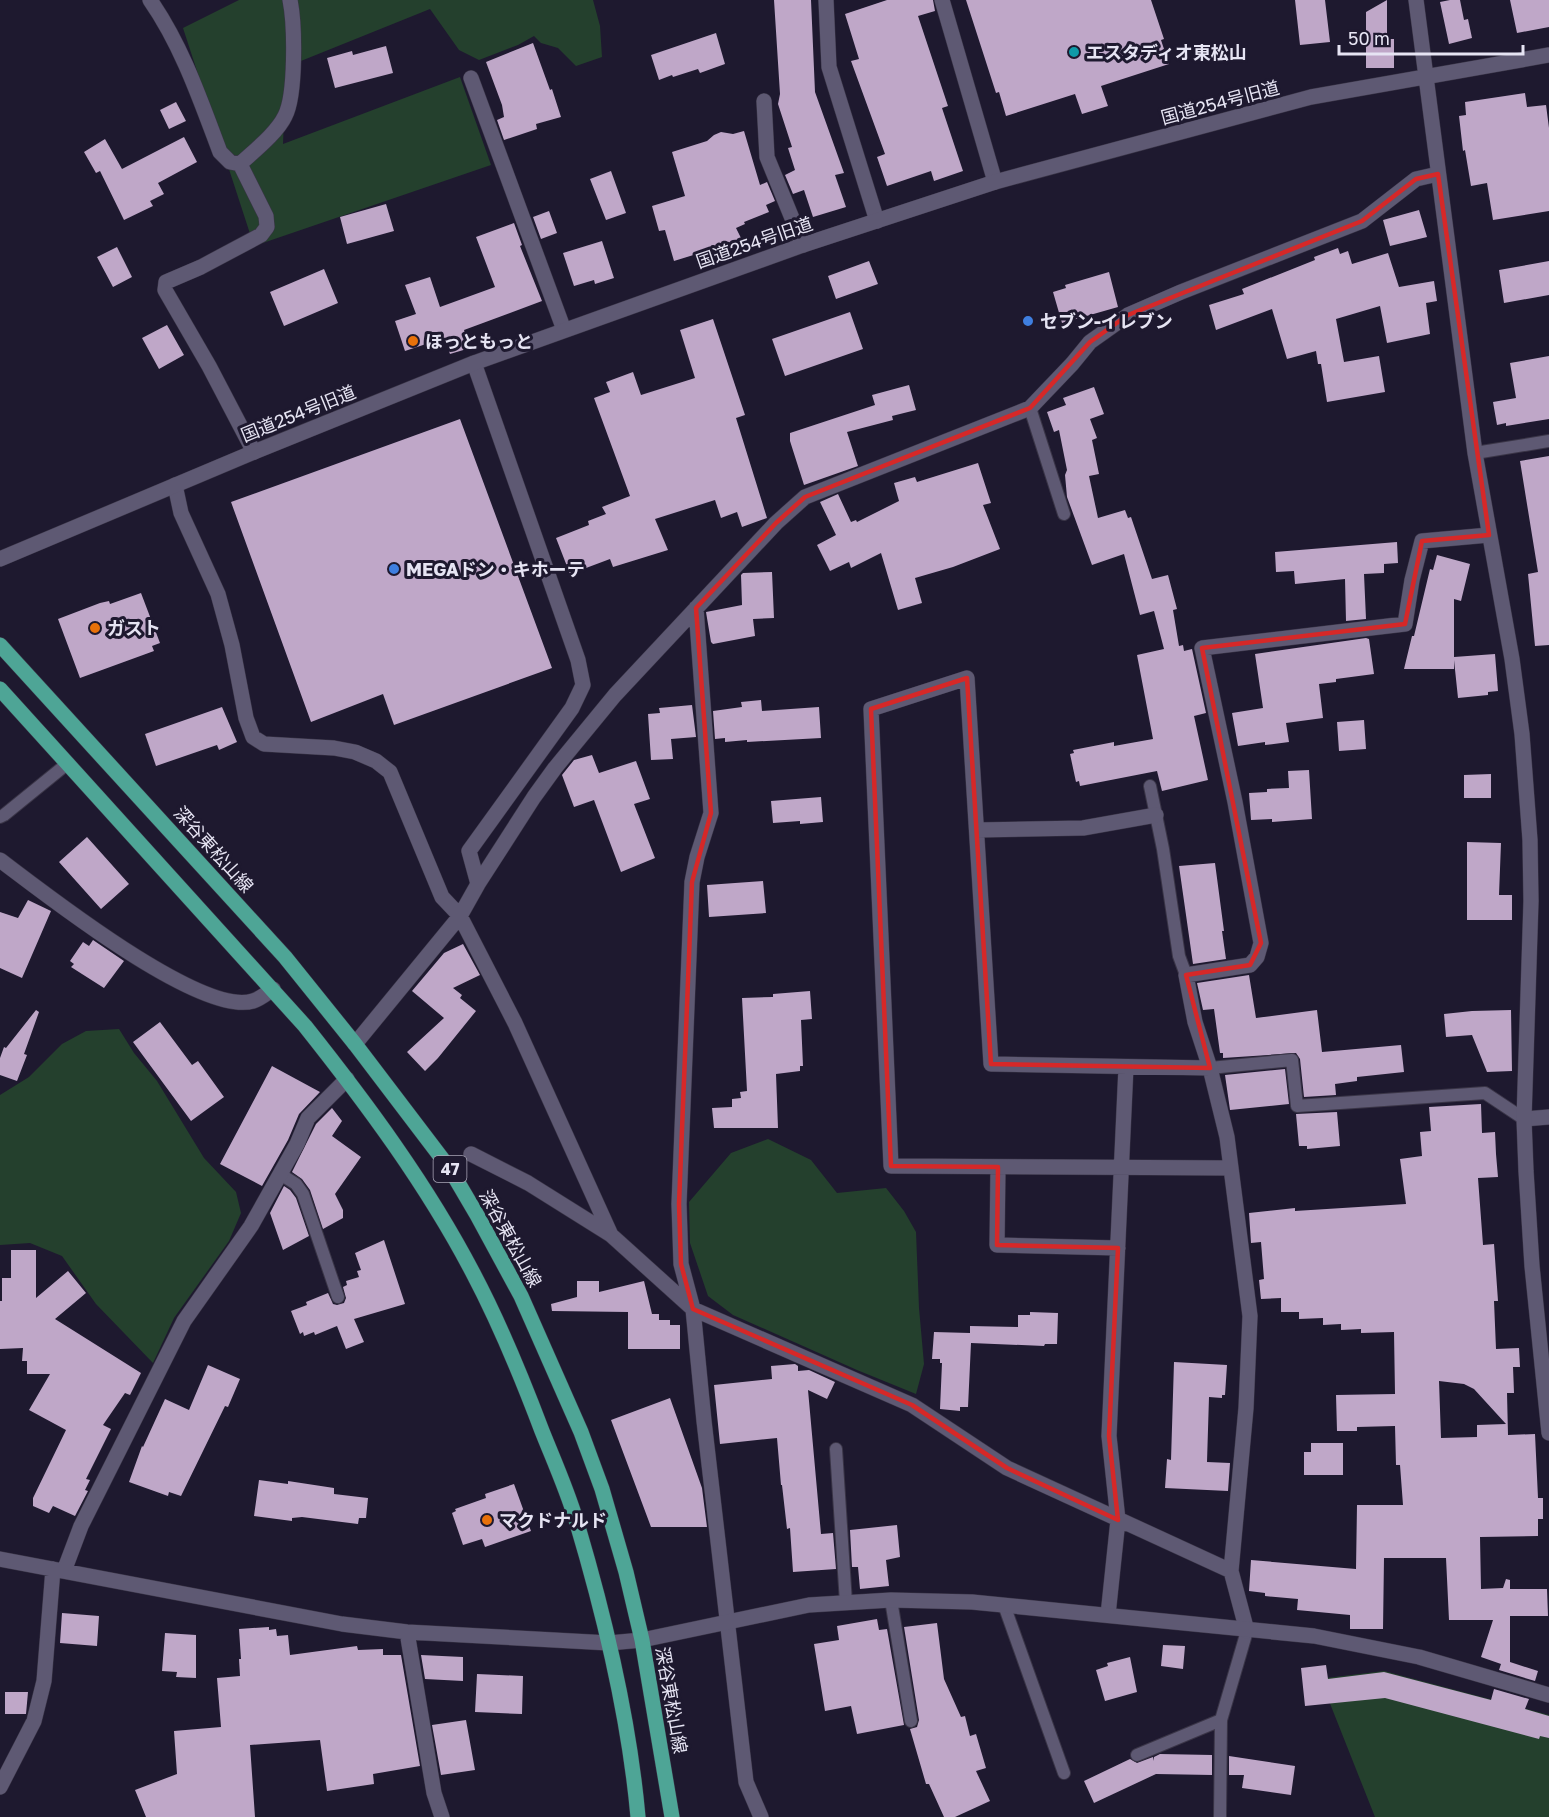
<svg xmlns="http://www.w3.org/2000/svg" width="1549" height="1817" viewBox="0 0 1549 1817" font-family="'Golos Text','Noto Sans JP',sans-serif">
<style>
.green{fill:#24402d}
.building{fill:#bfa7c8;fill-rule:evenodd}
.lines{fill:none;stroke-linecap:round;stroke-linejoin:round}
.service-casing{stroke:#3a3547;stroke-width:14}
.minor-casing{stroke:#3a3547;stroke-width:16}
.tertiary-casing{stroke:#3a3547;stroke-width:16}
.primary-casing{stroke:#3a3547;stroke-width:16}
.service{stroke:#5e5973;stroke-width:12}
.minor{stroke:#5e5973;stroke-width:15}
.tertiary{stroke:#5e5973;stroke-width:15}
.primary{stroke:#4ea596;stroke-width:15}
.marked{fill:none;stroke:#d62828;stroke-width:4.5;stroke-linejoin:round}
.culture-dot{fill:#0f9aa8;stroke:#1e192f;stroke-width:2}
.shop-dot{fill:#3f7fe0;stroke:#1e192f;stroke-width:2}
.food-dot{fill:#e8710a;stroke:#1e192f;stroke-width:2}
.labels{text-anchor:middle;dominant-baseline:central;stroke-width:6;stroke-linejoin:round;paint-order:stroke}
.shield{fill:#1e192f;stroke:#aaa7b8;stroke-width:1.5}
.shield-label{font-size:16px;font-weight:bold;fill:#e6e4f3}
.poi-label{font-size:18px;font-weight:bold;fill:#e6e4f3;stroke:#1e192f;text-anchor:start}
.street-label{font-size:18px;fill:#e6e4f3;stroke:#1e192f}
</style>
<rect width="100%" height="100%" fill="#1e192f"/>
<path class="green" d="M239,0H593L600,26L602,57L576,66L558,48L541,43L534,36L518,45L479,60L459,50L430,9L286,67L283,144L460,77L491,165L254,246L183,28Z
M119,1029L134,1053L157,1081L204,1158L236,1192L241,1213L229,1241L174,1318L153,1363L96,1304L62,1256L30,1243L0,1245V1095L29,1077L62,1044L86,1031Z
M768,1139L811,1160L837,1193L886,1188L904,1211L916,1232L919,1308L924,1364L916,1394L857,1370L733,1315L708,1296L690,1243L689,1202L731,1153Z
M1384,1671L1549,1715V1817H1375L1329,1701L1326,1678Z"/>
<path class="building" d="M774,0H811L815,92L844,173L835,175L846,207L813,217L804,190L793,194L785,175L795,170L788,148L792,147L778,104L780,94Z
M887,0H933L935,11L918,16L948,106L942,108L963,171L934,181L931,171L887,186L877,157L885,154L851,61L859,59L845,14Z
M966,0H1151L1164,39L1161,40L1169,64L1101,86L1108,106L1082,114L1075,94L1006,116L999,92L996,93Z
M1295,0H1325L1330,42L1300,45Z
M1387,0V39H1394V68H1366V12Z
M1450,0H1460L1464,20L1468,19L1472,38L1449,44L1440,2Z
M1510,0H1549V27L1517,33Z
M716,33L725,64L700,73L698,69L673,77L672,75L659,80L651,55Z
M533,43L550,90L552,89L561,117L536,124L537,129L504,140L497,120L504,117L502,105L486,62Z
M386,46L393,73L335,88L327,58L352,51L353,55Z
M1525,93L1527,107L1546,105L1549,128V211L1493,220L1487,183L1471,186L1465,150L1463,151L1459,116L1466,115L1465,102Z
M176,102L186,121L169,129L160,110Z
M744,131L760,185L767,182L775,201L766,205L769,212L744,222L745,224L736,228L742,240L674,261L665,230L659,231L652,206L685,196L672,152L707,141L714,135L721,132L733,134Z
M184,137L197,162L158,183L164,194L150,201L153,206L124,220L100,171L96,173L84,152L105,139L122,169Z
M611,171L626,213L606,220L590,179Z
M386,204L394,231L347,244L340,217Z
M1419,210L1427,237L1390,246L1383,220Z
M549,211L557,233L541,239L533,217Z
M514,223L522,245L520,246L542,301L464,330L470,348L450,354L444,338L405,351L395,321L416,314L405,285L430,277L440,307L495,287L476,237Z
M602,241L614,278L595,284L594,280L574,286L563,253Z
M117,247L132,277L113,287L97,257Z
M1338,248L1340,254L1348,251L1352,264L1388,253L1399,287L1434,281L1437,301L1426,303L1430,334L1387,343L1380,306L1336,319L1344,362L1379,356L1385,392L1327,402L1321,364H1318L1316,351L1287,359L1272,309L1216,330L1209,305L1244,294L1242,289L1315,260L1314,257Z
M869,261L878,284L836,299L828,276Z
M1549,261V295L1504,303L1499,270Z
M324,269L338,303L284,326L270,292Z
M1109,272L1118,307L1062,323L1053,292L1066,288L1065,285Z
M850,312L863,349L785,376L772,339Z
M713,319L745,415L736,418L767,518L742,527L737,512L721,518L715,500L655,519L668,550L613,567L610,559L570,574L556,538L589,525L588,521L606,514L602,507L630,496L594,398L610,392L606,382L633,372L641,395L695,378L680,330Z
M167,325L184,355L159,369L142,338Z
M1549,356V419L1506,426V423L1497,425L1493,402L1516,398L1510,363Z
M909,385L916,410L892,416L893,420L847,432L858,466L804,485L790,441V433L875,405L872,395Z
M1094,387L1104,414L1090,419L1097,438L1092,440L1099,474L1089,476L1098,518L1125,510L1128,518L1131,517L1152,579L1168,575L1177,609L1173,610L1179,646L1183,645L1184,651L1192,649L1206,713L1194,716L1208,780L1162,791L1157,771L1080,786L1079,781L1076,782L1070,754L1074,753L1073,750L1114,742V746L1153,739L1137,655L1164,649L1154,611L1140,615L1124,554L1092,565L1067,497L1065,475L1067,470L1059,430L1054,432L1047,412L1066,405L1063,398Z
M460,419L552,668L394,725L383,694L311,722L231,502Z
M1549,456V645L1535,646L1528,574L1538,572L1520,461Z
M978,463L991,503L983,505L1000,549L953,567L915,578L922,603L898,610L881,553L851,568L849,562L830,571L817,545L836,535L820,502L838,494L851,522L856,520L857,522L899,501L894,483L915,477L917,482Z
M1397,542L1398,563L1384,564V573L1364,574L1366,619L1346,621L1345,579L1295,584L1294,571L1276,572L1275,552Z
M1437,555L1470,564L1461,601L1454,599V657L1495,654L1498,691L1488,692V695L1458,698L1454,660V669H1404L1412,636H1414L1430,569L1433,570Z
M772,572L774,618L753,619L755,636L713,644L711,642L706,612L742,605L741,575L743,573Z
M141,593L160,643L152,646L154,651L80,678L58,619L100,603L109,601L110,604Z
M1366,638L1369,639L1374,674L1336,679V682L1319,684L1323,718L1286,723L1289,742L1265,745V742L1238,746L1232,713L1263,708L1255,654Z
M761,700L762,711L819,707L821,738L747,742V740L725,742V738L715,739L713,711L742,707L741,702Z
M692,705L696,737L671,739L673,759L651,760L648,714L660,713L659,708Z
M222,707L237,742L219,750L217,745L156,766L145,734Z
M1364,720L1366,749L1339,751L1337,722Z
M592,755L599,773L636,761L650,799L634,804L655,858L621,872L594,800L574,807L562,775L574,760Z
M1309,770L1312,819L1272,822V819L1251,820L1249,793L1267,792V789L1289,788L1288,771Z
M1491,774V798H1464V775Z
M821,797L823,822L800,824V821L773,823L771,801Z
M87,837L129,884L101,909L59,862Z
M1467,842L1501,843L1499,895H1512V920H1467Z
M1215,863L1224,931H1222L1226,959L1193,964L1179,866Z
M763,881L766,913L709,917L707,885Z
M28,900L51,911L22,978L0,968V912L18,918Z
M93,940L124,961L104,988L71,967L74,964L70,961L83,942L89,946Z
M463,944L480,975L453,988L462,995L460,998L476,1011L438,1058L425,1071L407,1052L444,1018L412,991L444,953Z
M1249,975L1256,1018L1317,1010L1322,1052L1401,1045L1404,1072L1357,1077V1081L1335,1084L1336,1095L1304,1097L1300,1059L1296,1053L1223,1058V1053H1220L1214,1009L1203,1010L1197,983Z
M810,991L812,1019L801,1020L803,1066H800V1071L776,1074L778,1128H714L712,1108L732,1107V1099L741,1098L740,1092L747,1091L742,998L773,997V994Z
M36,1010L39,1012L24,1054L27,1055L17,1081L0,1075V1058L4,1047L6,1048Z
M1511,1010L1512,1071L1487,1072L1472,1035L1446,1037L1444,1014L1472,1011Z
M160,1022L192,1065L198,1061L224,1097L191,1121L133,1042Z
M272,1066L320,1092L299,1114L288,1140L262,1186L220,1164Z
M1285,1069L1289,1104L1230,1110L1225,1075Z
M1481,1104L1482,1133L1495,1132L1496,1154L1498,1177L1478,1178L1483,1245L1494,1244L1498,1301H1494L1496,1349L1519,1348L1520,1367H1513L1514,1393H1507L1508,1435L1535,1434L1538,1498H1543V1519H1538V1536L1480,1537L1481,1589L1503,1588L1506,1579L1510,1580V1589H1547L1548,1616H1510V1662L1538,1671L1535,1681L1499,1670L1501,1664L1481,1657L1493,1620H1449L1446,1558H1384L1383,1629H1350V1615L1297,1610L1298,1599L1265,1596V1593L1249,1591L1251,1560L1356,1569L1357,1505H1403L1400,1465H1396L1395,1426L1357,1427V1431H1337L1336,1395L1395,1394L1394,1332L1361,1333V1329L1341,1330V1324L1323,1325V1318L1299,1319V1312H1281V1298L1261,1299L1259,1280L1264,1279L1261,1242L1251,1243L1249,1213L1295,1208V1211L1406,1204L1400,1159L1422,1156L1420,1132L1431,1131L1429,1107ZM1439,1381L1464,1384L1474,1389L1506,1424L1477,1425V1437L1441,1438Z
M332,1108L342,1121L332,1136L361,1157L335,1194L343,1210V1218L323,1229L310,1190L302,1179L292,1172L316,1124Z
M1337,1112L1340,1146L1307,1149V1146H1299L1296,1114Z
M284,1186L290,1190L296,1198L309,1236L283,1250L270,1213Z
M384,1240L405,1304L354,1319L364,1342L346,1349L337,1326L315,1335L314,1332L304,1336L303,1332L300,1334L291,1311L307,1305L306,1302L328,1293L333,1304L337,1305L344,1303L346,1298L343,1287L347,1285L346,1281L359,1277L357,1271L361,1270L355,1253Z
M11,1250H36V1298L68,1271L86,1293L55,1319L141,1373L130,1395L125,1393L103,1425L111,1429L86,1479L90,1480L85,1490L88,1491L75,1516L53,1506L49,1513L33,1506V1498L66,1430L29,1410L50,1374H27V1361H22L23,1348L0,1349V1301H2V1278H11Z
M577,1281H599V1292L644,1281L652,1314H659V1320H670V1325H680V1349H628V1312L552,1311L551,1304L577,1297Z
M1030,1312L1058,1313L1057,1344H1045L1044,1346L971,1343L968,1407H960V1411L940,1409L942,1363H940V1359H932L934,1332L970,1333V1326L1018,1327V1315H1030Z
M1174,1362L1227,1365L1225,1395H1222V1398L1209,1397L1207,1462L1230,1463L1228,1491L1165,1488L1167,1459L1171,1460Z
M795,1364L798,1366V1371L809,1370L835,1382L827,1399L808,1390L821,1534L833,1533L836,1569L793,1572L790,1528L787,1529L782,1485H781L777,1438L720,1444L714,1385L772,1379L771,1366Z
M208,1365L240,1379L228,1407L225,1406L181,1496L169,1492L168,1496L129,1482L142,1446L143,1447L165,1399L189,1410Z
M670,1398L702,1488L707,1527H651L611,1420Z
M1311,1443H1343V1475H1304V1452H1311Z
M259,1480L288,1484V1481L334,1488V1494L368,1498L366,1518H359L358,1524L302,1517L292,1518V1521L254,1516Z
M514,1484L531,1531L485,1547L482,1539L463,1545L452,1513L456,1511L455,1509L486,1498L485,1494Z
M897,1525L900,1557L886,1560L889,1586L860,1589L858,1567H852L850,1530Z
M62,1613L99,1616L97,1646L60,1643Z
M877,1619L879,1630L887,1629L904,1725L857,1734L851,1706L825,1711L814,1644L839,1640L837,1626Z
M937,1623L944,1679L961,1717L965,1716L970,1736L976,1734L986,1768L976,1771L990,1801L955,1817H944L929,1784H926L910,1729L917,1727L919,1720L904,1627Z
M269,1627V1630L276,1629L277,1636L288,1635L290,1655L357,1646L358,1650L383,1649V1655H401L420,1766L373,1774L374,1784L327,1791L320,1740L250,1745L255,1817H146L135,1790L177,1774L174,1731L221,1727L217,1678L240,1676L239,1659H241L239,1629Z
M165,1633L196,1635V1678L176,1677L177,1672L162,1671Z
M1163,1645L1185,1646L1183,1669L1161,1666Z
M421,1655L463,1657V1681L425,1679Z
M1130,1657L1137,1692L1105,1701L1096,1670L1108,1666L1107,1663Z
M1326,1665L1328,1679L1384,1672L1491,1700L1494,1689L1529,1699L1525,1709L1549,1716V1738L1540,1736L1539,1739L1385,1698L1305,1706L1301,1668Z
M477,1674L523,1676L522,1714L475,1712Z
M5,1692H28L26,1714H5Z
M466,1720L475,1770L441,1775L432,1725Z
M1160,1754L1212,1755V1775L1156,1774L1094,1803L1084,1781L1130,1759L1137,1763L1153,1757L1154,1761V1757Z
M1229,1756L1295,1766L1291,1795L1242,1788L1244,1775H1229Z"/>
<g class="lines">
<g class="service-casing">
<path id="service" d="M1030,408L1064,514
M1475,453L1549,441
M1150,786L1163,849L1179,956L1186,975
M0,817L4,815L68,763
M1210,1068L1292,1060L1297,1106L1485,1093L1524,1119
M280,1174L296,1184L303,1194L338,1297
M836,1449L846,1603
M891,1600L911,1721
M1004,1605L1064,1773
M1137,1755L1221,1720
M1220,1817L1221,1720L1247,1631"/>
</g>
<g class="minor-casing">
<path id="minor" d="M150,0C182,46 200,99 220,152L230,162L240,164L266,216L267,227L261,235L201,267L166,282L165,290L209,366L254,452
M826,0L829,67L877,221
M942,0L995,182
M471,78L564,330
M764,101L767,157L803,245
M240,164C254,151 277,133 285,116C296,95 295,25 290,0
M474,363L578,660L583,685L572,708L469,851L478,884
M175,485L181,513L218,594L232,645L246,718L253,737L264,744L334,748L355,752L376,761L390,772L442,897L460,916L515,1023L611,1235L693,1309L912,1405L1007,1468L1231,1571L1247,1631
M696,608L711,813L697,857L692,882L679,1204L681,1264L693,1309L704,1421L746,1782L761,1817
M977,830L1083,828L1156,815
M0,860C44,893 201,1017 253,1001C260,999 267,993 273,989
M355,1044L460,916L478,884L534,797L555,768L615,695L776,523L805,497L1030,408L1072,364L1090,342L1128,315L1181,292L1362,221L1416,179L1438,174
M1210,1068L991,1064L967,678L871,709L891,1166L1231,1168
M1524,1119L1549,1117
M471,1154L528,1183L611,1235
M998,1167L997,1245L1118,1248
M0,1559L342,1624L407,1632L609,1643L642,1640
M64,1571L81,1526L184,1321L251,1226L297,1144L308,1118L347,1079
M1231,1571L1246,1408L1250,1316L1227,1137L1210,1068L1195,1022L1186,975L1250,965L1257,957L1261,943L1235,802L1202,648L1405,624L1412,580L1422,541L1489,535
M1108,1615L1118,1520L1109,1436L1126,1067
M407,1632L434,1793L442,1817
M0,1787L34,1721L44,1681L53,1569"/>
</g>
<g class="tertiary-casing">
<path id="tertiary" d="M1416,0L1475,453L1512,659L1522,734L1530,840L1531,901L1524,1119L1526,1171L1532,1266L1549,1433
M0,559L254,452L474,363L803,245L995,182L1311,97L1549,55
M642,1640L809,1605L891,1600L972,1602L1314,1636L1419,1657L1549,1695"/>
</g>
<g class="primary-casing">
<path id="primary" d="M0,645L285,957L355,1044L450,1169L477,1215L521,1296L581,1432L602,1489L626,1572L642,1640L672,1817
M0,689L305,1026C367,1104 427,1185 473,1273C500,1324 522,1378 542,1431C554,1461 567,1490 576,1520C605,1617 629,1716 638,1817"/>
</g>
<use href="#service" class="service"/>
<use href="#minor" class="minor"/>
<use href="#tertiary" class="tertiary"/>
<use href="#primary" class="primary"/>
</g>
<path class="marked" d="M1438,174L1489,535L1422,541L1405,624L1202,648L1261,943L1250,965L1186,975L1210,1068L991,1064L967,678L871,709L891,1166L998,1167L997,1245L1118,1248L1109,1436L1118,1520L1007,1468L912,1405L693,1309L681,1264L679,1204L692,882L711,813L696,608L776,523L805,497L1030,408L1090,342L1128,315L1362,221L1416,179Z"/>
<circle class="culture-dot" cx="1074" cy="52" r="6"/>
<g class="shop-dot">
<circle cx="1028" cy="321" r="6"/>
<circle cx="394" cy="569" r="6"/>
</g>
<g class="food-dot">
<circle cx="413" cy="341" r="6"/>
<circle cx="95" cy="628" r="6"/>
<circle cx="487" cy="1520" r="6"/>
</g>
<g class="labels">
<rect class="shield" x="433.5" y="1156" width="33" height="26" rx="4.5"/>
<g class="shield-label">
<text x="450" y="1169">47</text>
</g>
<g class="poi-label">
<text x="1086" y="52">エスタディオ東松山</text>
<text x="1040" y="321">セブン-イレブン</text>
<text x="425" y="341">ほっともっと</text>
<text x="406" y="569">MEGAドン・キホーテ</text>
<text x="107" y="628">ガスト</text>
<text x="499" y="1520">マクドナルド</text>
</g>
<g class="street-label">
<text transform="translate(1220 102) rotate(-15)">国道254号旧道</text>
<text transform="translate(754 242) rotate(-19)">国道254号旧道</text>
<text transform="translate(298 413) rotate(-22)">国道254号旧道</text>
<text transform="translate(214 849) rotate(48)">深谷東松山線</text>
<text transform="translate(511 1238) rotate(61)">深谷東松山線</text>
<text transform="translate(672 1700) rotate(80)">深谷東松山線</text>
</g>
</g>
<path d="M1339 45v9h184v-9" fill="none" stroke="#e6e4f3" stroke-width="3"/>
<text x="1348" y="45" font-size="18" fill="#e6e4f3" stroke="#1e192f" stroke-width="4.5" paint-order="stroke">50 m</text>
</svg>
